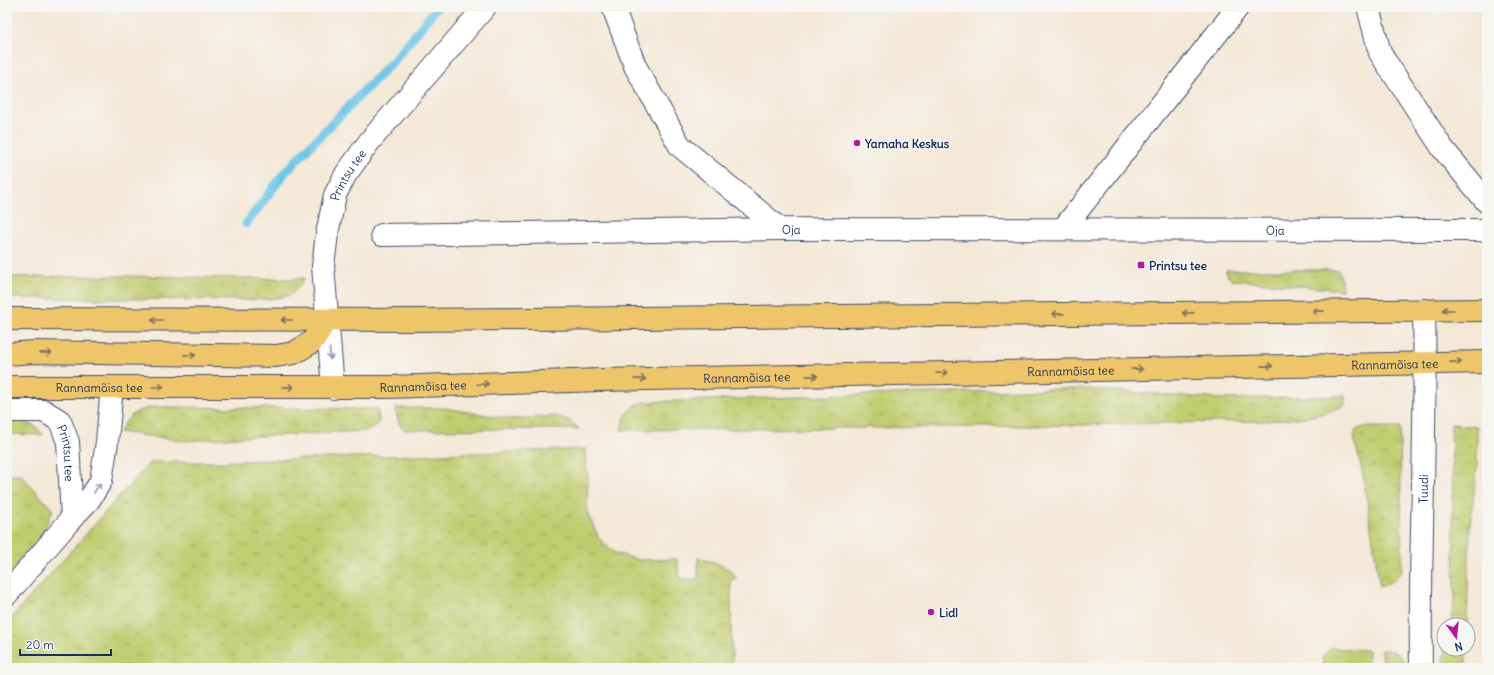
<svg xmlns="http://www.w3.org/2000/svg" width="1494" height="675" viewBox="0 0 1494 675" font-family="Delius,sans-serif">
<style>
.grass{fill:url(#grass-tufts);stroke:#6e7e66}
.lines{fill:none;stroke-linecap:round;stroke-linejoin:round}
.stream{stroke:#69c5e7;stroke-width:9}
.minor-casing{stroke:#3c4b70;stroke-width:24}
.major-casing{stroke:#3c4b70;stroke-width:24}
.minor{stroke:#fff;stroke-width:22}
.major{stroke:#eec569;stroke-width:22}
.oneway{stroke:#7a7263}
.oneway2{stroke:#8d97ae}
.poi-dot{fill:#b5179e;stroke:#f6f6f2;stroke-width:1.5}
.labels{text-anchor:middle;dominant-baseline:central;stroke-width:3;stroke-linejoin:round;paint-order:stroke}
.poi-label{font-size:12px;font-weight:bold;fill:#1b2f5e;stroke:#f6f6f2;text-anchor:start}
.street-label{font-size:12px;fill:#1b2f5e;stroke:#f6f6f2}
</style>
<defs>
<pattern id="grass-tufts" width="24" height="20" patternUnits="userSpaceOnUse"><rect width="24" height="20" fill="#c0cd6f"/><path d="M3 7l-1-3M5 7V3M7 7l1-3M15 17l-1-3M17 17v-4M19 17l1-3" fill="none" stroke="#a4b063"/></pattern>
</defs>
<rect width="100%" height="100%" fill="#f6f6f2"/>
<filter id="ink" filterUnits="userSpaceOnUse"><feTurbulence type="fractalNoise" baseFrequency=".025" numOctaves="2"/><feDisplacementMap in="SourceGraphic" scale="8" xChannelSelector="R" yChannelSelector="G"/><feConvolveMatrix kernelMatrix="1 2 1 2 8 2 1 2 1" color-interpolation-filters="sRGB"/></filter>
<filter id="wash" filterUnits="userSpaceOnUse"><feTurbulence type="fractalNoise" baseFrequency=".012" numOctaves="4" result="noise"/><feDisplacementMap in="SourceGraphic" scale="16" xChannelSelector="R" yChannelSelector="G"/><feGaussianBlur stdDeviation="0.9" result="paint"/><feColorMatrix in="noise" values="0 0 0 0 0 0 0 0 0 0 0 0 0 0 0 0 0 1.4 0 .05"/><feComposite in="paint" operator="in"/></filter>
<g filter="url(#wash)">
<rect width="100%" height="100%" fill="#f4e8d6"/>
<path class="grass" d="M1226,270H1338L1341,276L1342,290L1234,280L1227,276Z
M126,276L291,279L305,278C301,283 297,289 293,293C281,300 263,299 250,300L7,298V277Z
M1053,389H1088L1221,399L1345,396V405C1321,418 1293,418 1266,421L978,427L621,430C625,415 628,407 643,402Z
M155,407L378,409L379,422L372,429L363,431L243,437L185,441L119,432C130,415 134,410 155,407Z
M396,408H444L511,419L556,416L569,420L579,429L404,430C397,423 397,417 396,408Z
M7,421C23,421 34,421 43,435L7,434Z
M1451,424L1477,427V467L1470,526L1467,625H1450L1455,598Z
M1363,427H1400L1402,570C1397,579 1390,583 1380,587L1363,475L1354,437L1356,430Z
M585,449L586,467L588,473L587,513L600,540L615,553L639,560L677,559L680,579H698V558L717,563L732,571L736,579H731L732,668H7V623L150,462H213Z
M7,475H21L53,510L38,542L7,577Z
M1331,648L1368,650V668H1344L1343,665H1323L1322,657Z
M1445,649H1466V668H1442Z
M1381,650C1396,651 1402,653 1406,668H1382Z"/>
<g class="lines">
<path class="stream" d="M246,224L286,171L396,58L437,7"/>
</g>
</g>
<g filter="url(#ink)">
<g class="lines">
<g class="minor-casing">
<g id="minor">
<path id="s1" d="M613,7L635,66L680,146L780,229L1487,230"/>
<path d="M1368,7L1380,53L1443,149L1487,202"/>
<path d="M1063,229L1238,7"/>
<path d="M382,235L780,229"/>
<path id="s2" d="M333,388L323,266L327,234L335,195L346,174L369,142L485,7"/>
<path id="s3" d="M7,411H44L60,421L68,442L72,518"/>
<path d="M7,594L72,518L89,500L101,481L107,442L112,387"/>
<path id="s4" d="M1421,668C1419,549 1427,429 1424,310"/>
</g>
</g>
<g class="major-casing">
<g id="major">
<path d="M7,319L412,320L1487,310"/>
<path d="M7,354L34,352L276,356L294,353L312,342L326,320"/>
<path id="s5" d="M7,387H388L601,380L1487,362"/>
</g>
</g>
<use href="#minor" class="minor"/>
<use href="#major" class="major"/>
</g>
<defs><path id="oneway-shaft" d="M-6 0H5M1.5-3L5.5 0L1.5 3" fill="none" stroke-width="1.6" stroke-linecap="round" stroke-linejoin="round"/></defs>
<g class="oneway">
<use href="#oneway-shaft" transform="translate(1448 310) rotate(180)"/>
<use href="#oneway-shaft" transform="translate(1318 311) rotate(179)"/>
<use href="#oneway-shaft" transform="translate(1188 313) rotate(179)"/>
<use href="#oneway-shaft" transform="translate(1058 314) rotate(179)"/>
<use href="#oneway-shaft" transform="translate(157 320) rotate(-180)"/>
<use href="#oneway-shaft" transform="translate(287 320) rotate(-180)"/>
<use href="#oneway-shaft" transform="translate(46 353) rotate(1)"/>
<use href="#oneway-shaft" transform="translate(190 355) rotate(1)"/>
<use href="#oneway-shaft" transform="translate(1456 362) rotate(-1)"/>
<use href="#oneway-shaft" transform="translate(1267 366) rotate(-1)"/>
<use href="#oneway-shaft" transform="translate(1137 369) rotate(-1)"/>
<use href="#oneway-shaft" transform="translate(942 373) rotate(-1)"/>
<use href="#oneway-shaft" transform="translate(812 376) rotate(-1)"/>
<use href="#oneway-shaft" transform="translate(640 379) rotate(-1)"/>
<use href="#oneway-shaft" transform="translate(483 384) rotate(-2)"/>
<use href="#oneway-shaft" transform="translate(158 387)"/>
<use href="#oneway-shaft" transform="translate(288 387) rotate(1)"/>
</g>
<g class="oneway2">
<use href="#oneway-shaft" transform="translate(330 354) rotate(85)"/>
<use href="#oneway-shaft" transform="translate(97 488) rotate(-56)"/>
</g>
</g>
<g class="poi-dot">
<circle cx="857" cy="143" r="4"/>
<rect x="1137" y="261" width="8" height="8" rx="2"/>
<circle cx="931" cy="612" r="4"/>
</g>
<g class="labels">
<g class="poi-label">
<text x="865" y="143">Yamaha Keskus</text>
<text x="1149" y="265">Printsu tee</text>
<text x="939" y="612">Lidl</text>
</g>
<g class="street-label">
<text stroke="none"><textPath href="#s2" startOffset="218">Printsu tee</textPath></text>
<text stroke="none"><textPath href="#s1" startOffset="296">Oja</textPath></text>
<text stroke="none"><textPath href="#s1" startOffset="780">Oja</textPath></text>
<text stroke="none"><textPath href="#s5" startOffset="1388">Rannamõisa tee</textPath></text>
<text stroke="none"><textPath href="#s5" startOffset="1064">Rannamõisa tee</textPath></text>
<text stroke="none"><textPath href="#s5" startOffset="740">Rannamõisa tee</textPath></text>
<text stroke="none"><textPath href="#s5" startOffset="416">Rannamõisa tee</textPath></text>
<text stroke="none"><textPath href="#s5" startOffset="92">Rannamõisa tee</textPath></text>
<text stroke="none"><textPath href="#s3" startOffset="89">Printsu tee</textPath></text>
<text stroke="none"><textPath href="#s4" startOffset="179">Tuudi</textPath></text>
</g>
</g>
<rect width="1494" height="675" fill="none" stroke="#f6f6f2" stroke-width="24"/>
<g transform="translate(1456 637) rotate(165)"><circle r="19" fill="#f6f6f2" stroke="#9ea6b7"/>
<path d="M0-3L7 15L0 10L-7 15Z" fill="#b5179e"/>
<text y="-6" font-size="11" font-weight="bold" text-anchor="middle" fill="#1b2f5e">N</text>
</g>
<path d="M20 649v6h91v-6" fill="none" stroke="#1b2f5e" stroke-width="2"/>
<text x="26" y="649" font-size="12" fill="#1b2f5e" stroke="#f6f6f2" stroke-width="3" paint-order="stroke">20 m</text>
</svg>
